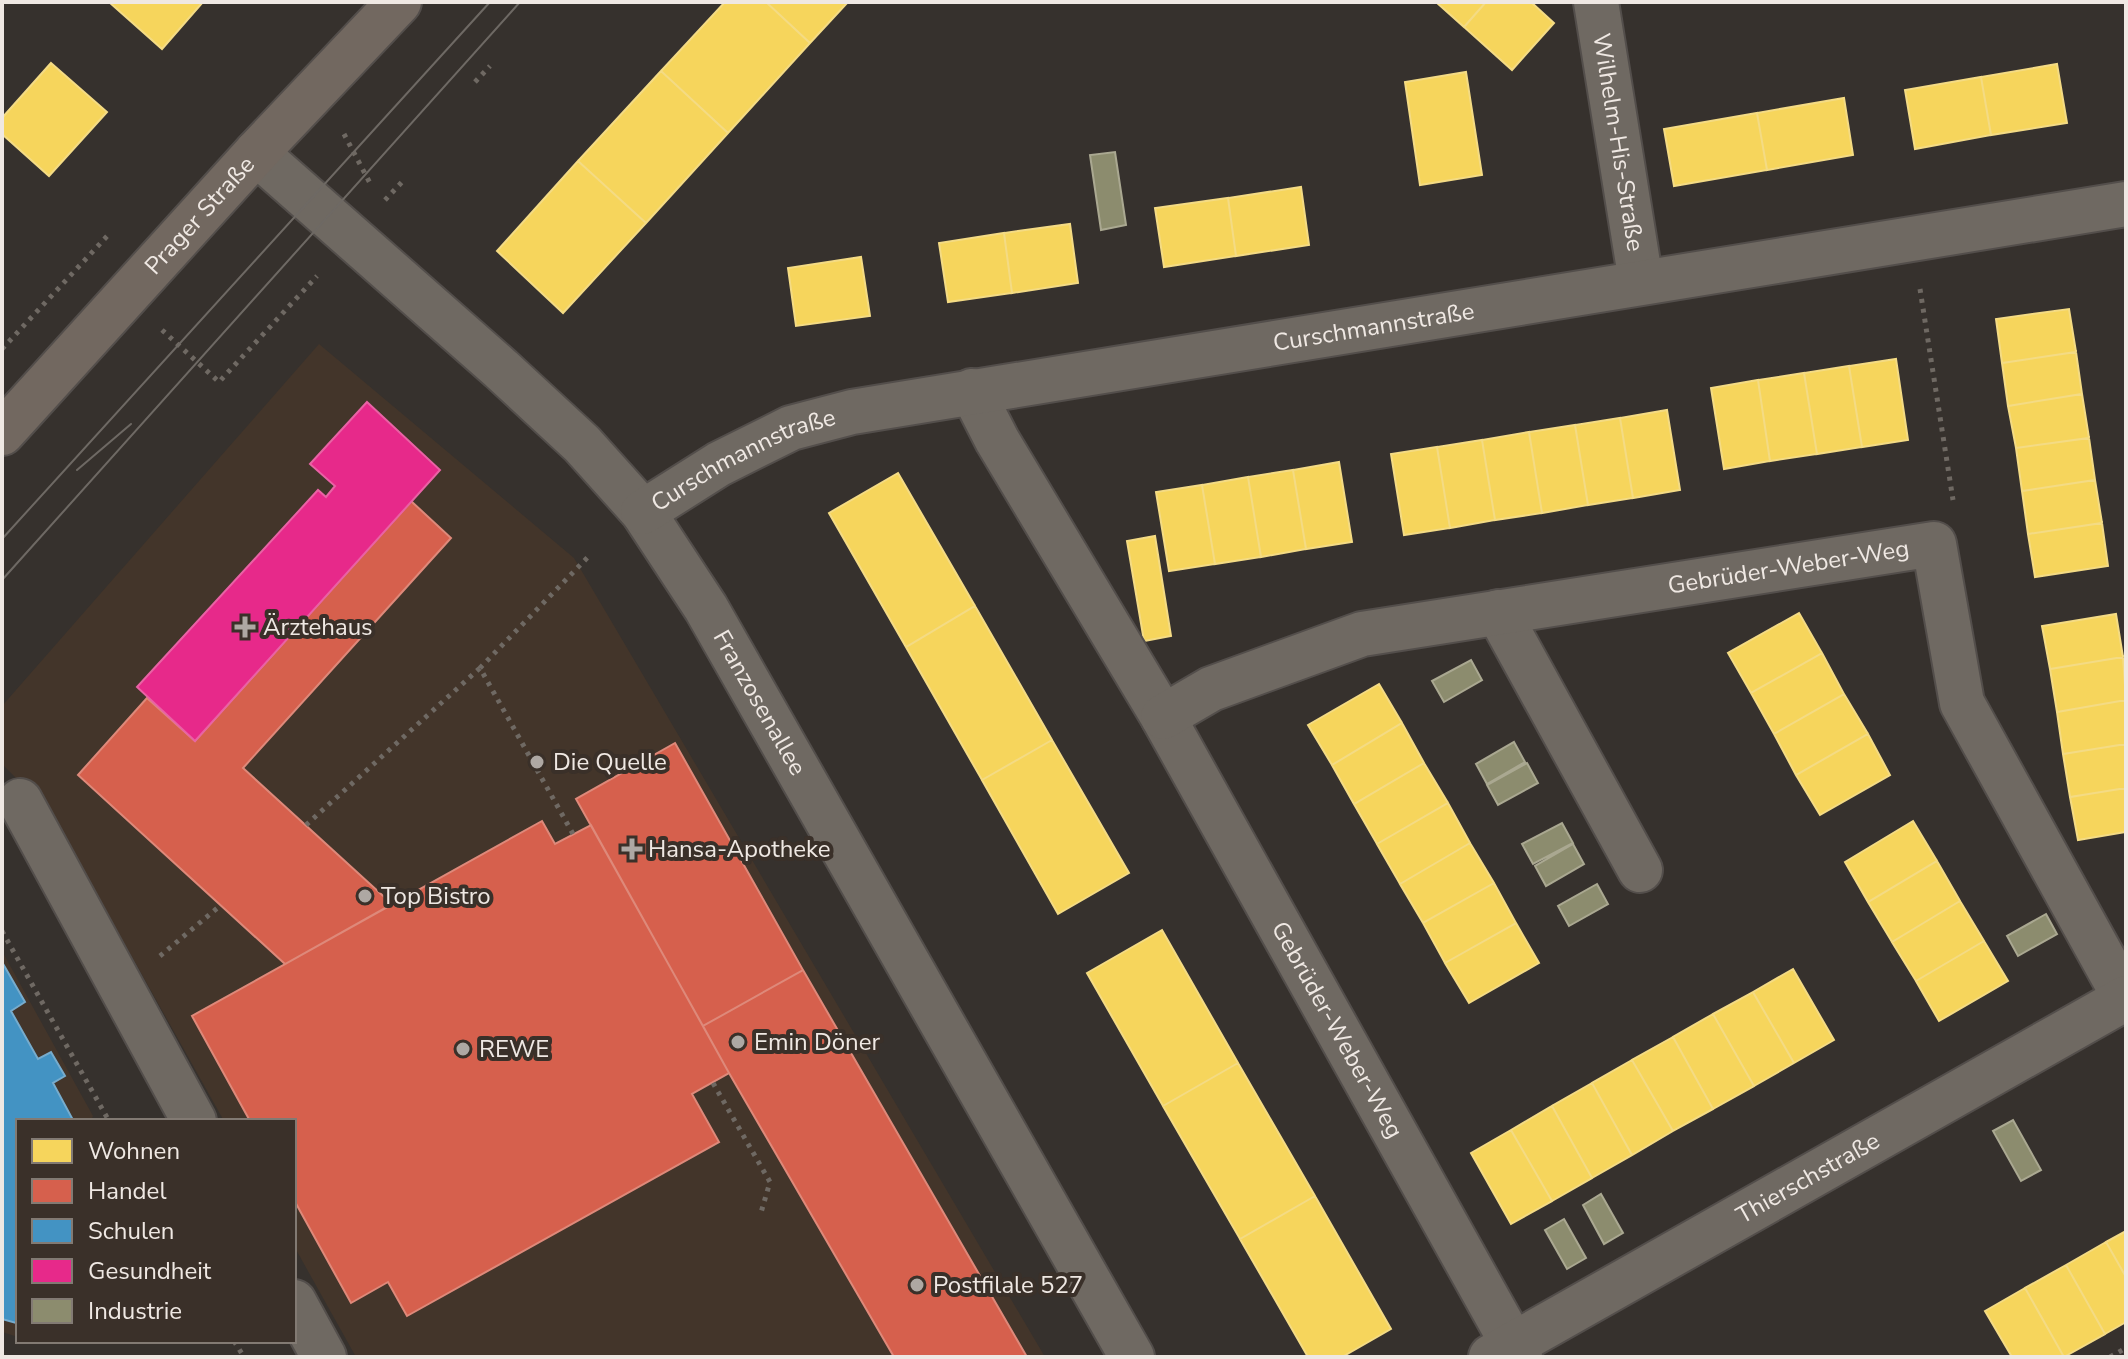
<svg xmlns="http://www.w3.org/2000/svg" width="2128" height="1359" viewBox="0 0 2128 1359" font-family="'Nunito Sans',sans-serif">
<style>
.built{fill:#43352a}
.homes{fill:#f6d55c;stroke:#f4db84;stroke-width:2}
.shops{fill:#d6604d;stroke:#de897a;stroke-width:2}
.schools{fill:#4393c3;stroke:#77accd;stroke-width:2}
.health{fill:#e7298a;stroke:#e962a5;stroke-width:2}
.industry{fill:#8c8c6e;stroke:#aaa891;stroke-width:2}
.lines{fill:none;stroke-linecap:round;stroke-linejoin:round}
.minor-casing{stroke:#534e4b;stroke-width:48}
.major-casing{stroke:#534e4b;stroke-width:48}
.path{stroke:#6f6963;stroke-width:5;stroke-dasharray:4 6;stroke-linecap:butt}
.minor{stroke:#6f6962;stroke-width:44}
.major{stroke:#726860;stroke-width:44}
.tram{stroke:#6e6964;stroke-width:2}
.poi-dot{fill:#aea8a3;stroke:#3a3029;stroke-width:3}
.labels{text-anchor:middle;dominant-baseline:central;stroke-width:8;stroke-linejoin:round;paint-order:stroke}
.street-label{font-size:24px;fill:#efe8e3;stroke:#3a3029}
.poi-label{font-size:24px;fill:#efe8e3;stroke:#3a3029;text-anchor:start}
</style>
<rect width="100%" height="100%" fill="#36312d"/>
<path class="built" d="M319,344L574,558L1045,1357H356L294,1246V1121H224L52,814L2,764V706Z
M2,951L93,1116L91,1121H18V1337L2,1332Z"/>
<path class="homes" d="M109,2H203L162,49Z
M725,2H766L810,43L728,133L661,71Z
M766,2H848L810,43Z
M1436,2H1486L1464,27Z
M1486,2H1531L1554,23L1512,70L1464,27Z
M51,63L107,112L49,176L2,134V118Z
M2057,64L2067,123L1991,135L1981,77Z
M661,71L728,133L646,223L578,161Z
M1466,72L1482,175L1420,185L1405,82Z
M1981,77L1991,135L1915,149L1905,90Z
M1844,98L1853,155L1767,170L1757,113Z
M1757,113L1767,170L1674,186L1664,129Z
M578,161L646,223L563,313L497,251Z
M1301,187L1309,245L1236,256L1228,198Z
M1228,198L1236,256L1164,267L1155,208Z
M1070,224L1078,283L1012,293L1004,233Z
M1004,233L1012,293L948,302L939,243Z
M861,257L870,316L796,326L788,268Z
M2069,309L2076,352L2002,363L1996,319Z
M2076,352L2082,394L2008,406L2002,363Z
M1896,359L1908,440L1862,447L1849,366Z
M1849,366L1862,447L1817,454L1804,373Z
M1804,373L1817,454L1770,461L1758,380Z
M1758,380L1770,461L1724,469L1711,388Z
M2082,394L2089,438L2016,448L2008,406Z
M1667,410L1680,490L1633,498L1620,418Z
M1620,418L1633,498L1588,505L1575,425Z
M1575,425L1588,505L1542,513L1529,432Z
M1529,432L1542,513L1495,520L1482,440Z
M2089,438L2095,480L2022,491L2016,448Z
M1482,440L1495,520L1450,528L1437,447Z
M1437,447L1450,528L1404,535L1391,454Z
M1339,462L1352,542L1306,549L1293,470Z
M1293,470L1306,549L1261,557L1248,477Z
M898,473L975,606L906,647L829,513Z
M1248,477L1261,557L1215,564L1202,485Z
M2095,480L2102,523L2028,534L2022,491Z
M1202,485L1215,564L1169,571L1156,492Z
M2102,523L2108,566L2035,577L2028,534Z
M1155,536L1171,636L1144,641L1127,541Z
M975,606L1052,740L982,780L906,647Z
M1799,613L1822,653L1751,693L1728,653Z
M2116,614L2123,657L2050,669L2042,626Z
M1822,653L1844,694L1774,734L1751,693Z
M2123,657L2126,700L2057,712L2050,669Z
M1379,684L1402,723L1332,765L1308,725Z
M1844,694L1868,734L1796,775L1774,734Z
M2126,700V744L2063,754L2057,712Z
M1402,723L1424,763L1354,804L1332,765Z
M1868,734L1890,775L1820,815L1796,775Z
M1052,740L1129,873L1058,914L982,780Z
M2126,744V788L2070,797L2063,754Z
M1424,763L1448,803L1377,844L1354,804Z
M2126,788V832L2078,840L2070,797Z
M1448,803L1470,843L1400,884L1377,844Z
M1913,821L1937,861L1868,902L1845,862Z
M1470,843L1494,883L1423,923L1400,884Z
M1937,861L1960,901L1892,942L1868,902Z
M1494,883L1516,923L1445,963L1423,923Z
M1960,901L1984,941L1916,981L1892,942Z
M1516,923L1539,963L1469,1003L1445,963Z
M1162,930L1238,1063L1163,1106L1087,973Z
M1984,941L2008,981L1939,1021L1916,981Z
M1793,969L1834,1040L1794,1063L1753,992Z
M1753,992L1794,1063L1754,1086L1713,1014Z
M1713,1014L1754,1086L1713,1109L1673,1037Z
M1673,1037L1713,1109L1673,1131L1632,1060Z
M1632,1060L1673,1131L1632,1155L1592,1083Z
M1238,1063L1315,1196L1240,1239L1163,1106Z
M1592,1083L1632,1155L1592,1178L1552,1106Z
M1552,1106L1592,1178L1552,1201L1511,1130Z
M1511,1130L1552,1201L1511,1224L1471,1153Z
M1315,1196L1391,1329L1342,1357H1308L1240,1239Z
M2126,1231V1277L2106,1242Z
M2106,1242L2126,1277V1322L2105,1334L2066,1265Z
M2066,1265L2105,1334L2064,1357L2025,1288Z
M2025,1288L2064,1357H2012L1985,1311Z"/>
<path class="shops" d="M411,501L451,538L243,768L392,904L285,964L78,775L147,698L195,741Z
M675,743L803,970L703,1026L576,799Z
M542,821L555,844L591,825L729,1073L692,1094L719,1142L407,1316L388,1282L351,1303L294,1200V1121H250L192,1016Z
M803,970L1027,1357H894L729,1073L703,1026Z"/>
<path class="schools" d="M2,962L25,1002L11,1011L38,1059L51,1052L65,1076L53,1083L73,1120L18,1121L16,1323L2,1319Z"/>
<path class="health" d="M367,402L440,470L195,741L137,687L318,490L326,497L335,486L310,464Z"/>
<path class="industry" d="M1115,152L1126,225L1101,230L1090,155Z
M1471,660L1482,680L1444,702L1432,681Z
M1514,742L1525,762L1487,784L1476,764Z
M1527,763L1538,783L1498,805L1487,785Z
M1562,823L1573,843L1533,864L1522,844Z
M1573,844L1584,864L1546,886L1535,866Z
M1597,884L1608,904L1569,926L1558,906Z
M2046,914L2057,934L2018,956L2007,936Z
M2013,1120L2041,1170L2021,1181L1993,1131Z
M1601,1194L1623,1233L1604,1244L1583,1205Z
M1564,1219L1586,1258L1567,1269L1545,1230Z"/>
<g class="lines">
<g class="minor-casing">
<g id="minor">
<path id="s1" d="M1596,2L1641,282"/>
<path id="s2" d="M256,153L501,369L582,444L643,512L706,608L1132,1357"/>
<path id="s3" d="M972,391L997,440L1163,717L1520,1357"/>
<path id="s4" d="M643,512L719,464L791,428L852,412L2126,204"/>
<path d="M1498,612L1640,870"/>
<path id="s5" d="M1163,717L1211,689L1362,634L1934,544L1962,703L2125,998"/>
<path d="M20,801L194,1121"/>
<path d="M294,1302L324,1357"/>
<path id="s6" d="M1491,1357L2126,998"/>
</g>
</g>
<g class="major-casing">
<g id="major">
<path id="s7" d="M2,433L256,153L399,2"/>
</g>
</g>
<path class="path" d="M475,82L490,66
M344,134L371,185
M385,200L403,181
M1920,289L1953,500
M162,330L219,382L317,276
M2,349L110,233
M306,825L480,668
M573,834L480,668L588,557
M2,931L109,1121
M160,956L221,905
M713,1083L770,1182L760,1216
M234,1341L244,1357
M2110,1357L2126,1348"/>
<use href="#minor" class="minor"/>
<use href="#major" class="major"/>
<path class="tram" d="M77,470L131,424
M2,539L490,2
M2,580L520,2"/>
</g>
<g class="poi-dot">
<path d="M241 615h8v8h8v8h-8v8h-8v-8h-8v-8h8z"/>
<circle cx="537" cy="762" r="8"/>
<path d="M628 837h8v8h8v8h-8v8h-8v-8h-8v-8h8z"/>
<circle cx="365" cy="896" r="8"/>
<circle cx="738" cy="1042" r="8"/>
<circle cx="463" cy="1049" r="8"/>
<circle cx="917" cy="1285" r="8"/>
</g>
<g class="labels">
<g class="street-label">
<text stroke="none"><textPath href="#s1" startOffset="142">Wilhelm-His-Straße</textPath></text>
<text stroke="none"><textPath href="#s7" startOffset="294">Prager Straße</textPath></text>
<text stroke="none"><textPath href="#s4" startOffset="762">Curschmannstraße</textPath></text>
<text stroke="none"><textPath href="#s4" startOffset="114">Curschmannstraße</textPath></text>
<text stroke="none"><textPath href="#s5" startOffset="648">Gebrüder-Weber-Weg</textPath></text>
<text stroke="none"><textPath href="#s2" startOffset="752">Franzosenallee</textPath></text>
<text stroke="none"><textPath href="#s3" startOffset="736">Gebrüder-Weber-Weg</textPath></text>
<text stroke="none"><textPath href="#s6" startOffset="364">Thierschstraße</textPath></text>
</g>
<g class="poi-label">
<text x="263" y="627">Ärztehaus</text>
<text x="553" y="762">Die Quelle</text>
<text x="648" y="849">Hansa-Apotheke</text>
<text x="381" y="896">Top Bistro</text>
<text x="754" y="1042">Emin Döner</text>
<text x="479" y="1049">REWE</text>
<text x="933" y="1285">Postfilale 527</text>
</g>
</g>
<rect width="2128" height="1359" fill="none" stroke="#efe8e3" stroke-width="8"/>
<rect x="16" y="1119" width="280" height="224" fill="#3a3029" stroke="#827a73" stroke-width="2"/>
<rect x="32" y="1139" width="40" height="24" fill="#f6d55c" stroke="#827a73" stroke-width="2"/>
<text x="88" y="1159" font-size="24" fill="#efe8e3">Wohnen</text>
<rect x="32" y="1179" width="40" height="24" fill="#d6604d" stroke="#827a73" stroke-width="2"/>
<text x="88" y="1199" font-size="24" fill="#efe8e3">Handel</text>
<rect x="32" y="1219" width="40" height="24" fill="#4393c3" stroke="#827a73" stroke-width="2"/>
<text x="88" y="1239" font-size="24" fill="#efe8e3">Schulen</text>
<rect x="32" y="1259" width="40" height="24" fill="#e7298a" stroke="#827a73" stroke-width="2"/>
<text x="88" y="1279" font-size="24" fill="#efe8e3">Gesundheit</text>
<rect x="32" y="1299" width="40" height="24" fill="#8c8c6e" stroke="#827a73" stroke-width="2"/>
<text x="88" y="1319" font-size="24" fill="#efe8e3">Industrie</text>
</svg>
